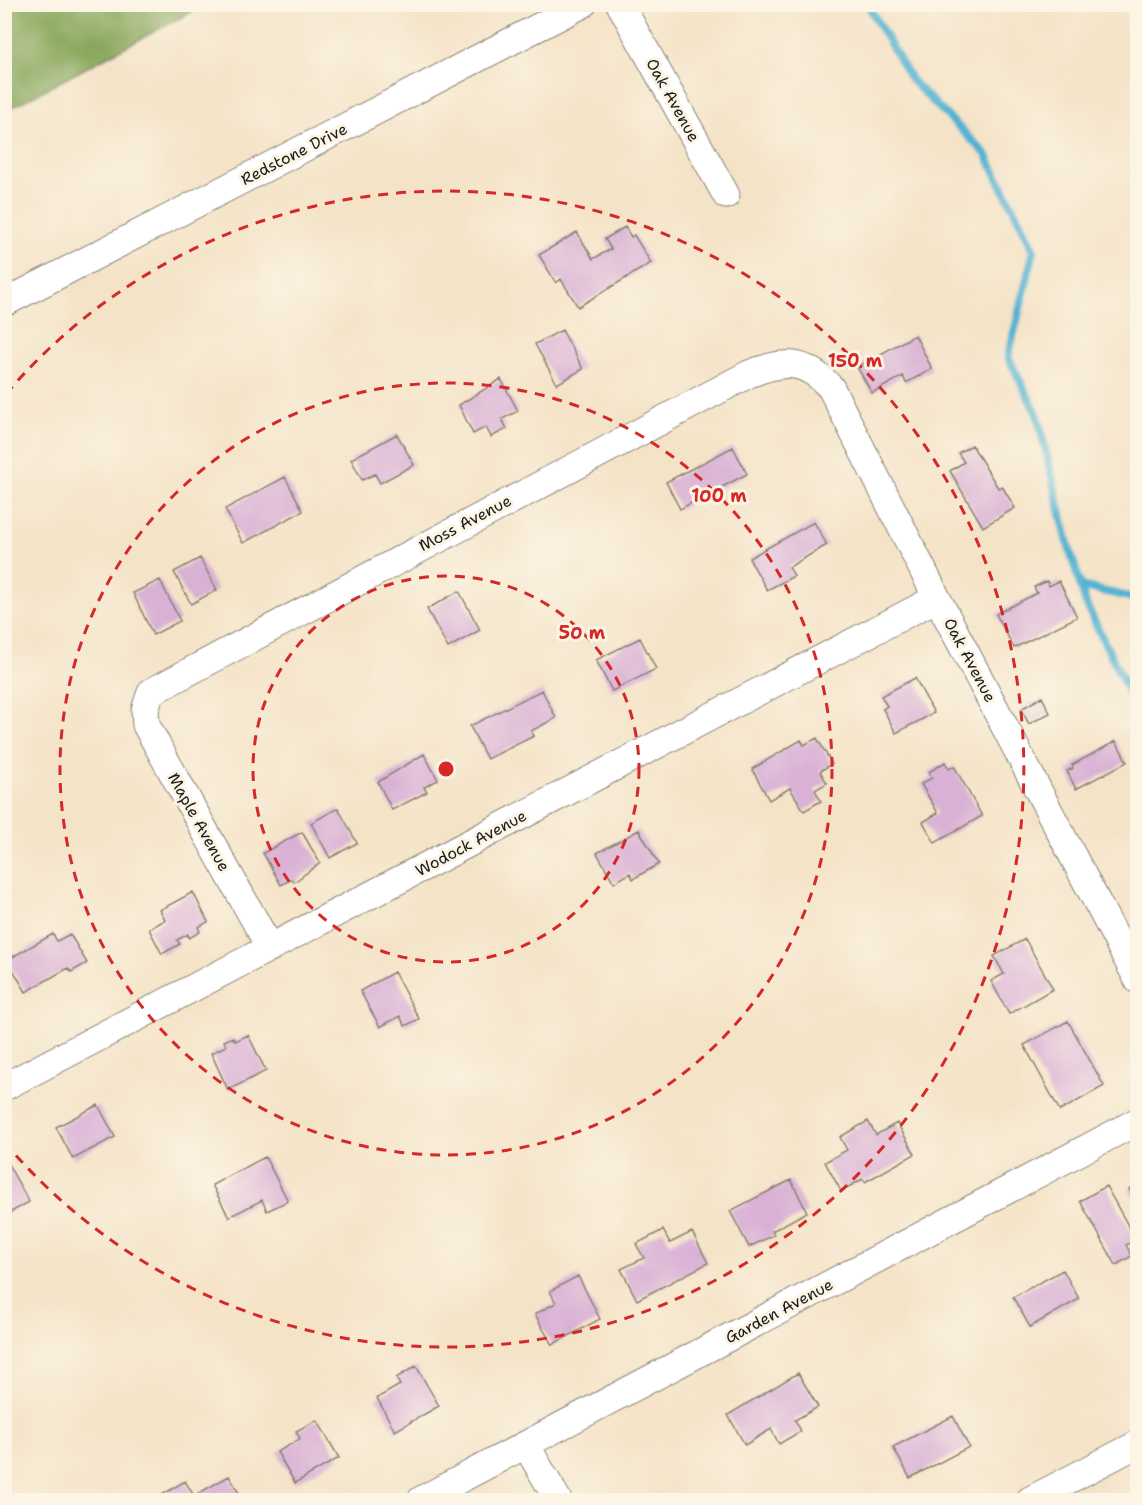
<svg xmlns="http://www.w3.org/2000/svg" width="1142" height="1505" viewBox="0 0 1142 1505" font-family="'Shantell Sans',sans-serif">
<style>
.forest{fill:#86a65a;stroke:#51613b;stroke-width:1.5}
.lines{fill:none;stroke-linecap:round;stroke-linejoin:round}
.stream{stroke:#53b3d2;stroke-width:8}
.building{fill:#d9b1d5}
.minor-casing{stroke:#888072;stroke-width:29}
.minor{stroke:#fff;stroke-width:27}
.ring{fill:none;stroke:#d62828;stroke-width:3;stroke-dasharray:10 8}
.labels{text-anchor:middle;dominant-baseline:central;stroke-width:6;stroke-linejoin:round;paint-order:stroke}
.street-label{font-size:16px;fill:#1c1c1c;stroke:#fcf5e5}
.centre{fill:#d62828;stroke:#fcf5e5;stroke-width:3}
.ring-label{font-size:18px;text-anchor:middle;font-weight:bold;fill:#d62828;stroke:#fcf5e5;stroke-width:6;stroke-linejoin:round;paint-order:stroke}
</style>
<rect width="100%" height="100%" fill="#fcf5e5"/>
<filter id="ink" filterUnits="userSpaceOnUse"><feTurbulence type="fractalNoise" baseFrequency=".0167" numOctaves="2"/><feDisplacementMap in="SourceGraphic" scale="12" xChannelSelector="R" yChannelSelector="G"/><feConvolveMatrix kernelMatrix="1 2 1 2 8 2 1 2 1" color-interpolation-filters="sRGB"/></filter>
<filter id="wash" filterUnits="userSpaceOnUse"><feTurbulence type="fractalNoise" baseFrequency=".008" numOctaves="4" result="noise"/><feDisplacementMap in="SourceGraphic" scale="24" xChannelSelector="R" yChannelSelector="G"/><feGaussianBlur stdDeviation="1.35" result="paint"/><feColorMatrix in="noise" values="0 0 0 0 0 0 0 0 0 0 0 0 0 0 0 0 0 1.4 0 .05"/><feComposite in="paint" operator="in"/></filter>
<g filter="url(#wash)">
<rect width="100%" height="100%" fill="#f4e3c7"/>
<path class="forest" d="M5,4H204V5L5,111Z"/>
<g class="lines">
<path class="stream" d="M867,4L912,81L986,154L1034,250L1008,357L1037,414L1068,544L1086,604L1138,711
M1080,586L1138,599"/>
</g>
<g id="blocks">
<path class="building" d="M625,227L631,237L634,235L651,263L578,307L561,279L556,283L539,255L577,232L593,259L611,249L605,239Z
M562,330L583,369L557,384L535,344Z
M915,335L932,369L906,383L903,376L872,393L857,367Z
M501,379L518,411L502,419L507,429L491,437L486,427L473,434L459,405Z
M397,434L414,465L380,483L375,474L362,480L351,459Z
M972,445L998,488L1002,486L1015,508L983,527L950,471L964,462L958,453Z
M733,447L747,474L680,509L666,482Z
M285,477L303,511L243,543L225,509Z
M814,522L827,545L789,567L794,576L767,590L749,558Z
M200,558L217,590L191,604L174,572Z
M160,580L180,621L153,635L133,593Z
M1047,581L1049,586L1059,581L1077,617L1014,648L996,614L1037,593L1034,587Z
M459,591L480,630L448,648L427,609Z
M640,638L656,669L612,691L596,660Z
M915,678L934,713L896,733L883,709L887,706L881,696Z
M542,690L556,718L531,731L534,736L487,759L470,726Z
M1042,697L1050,713L1029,724L1021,709Z
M817,738L832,764L820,771L827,783L815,790L821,801L804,811L790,788L769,800L752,769L801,740L804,745Z
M1116,741L1127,762L1076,789L1067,771L1073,768L1072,765Z
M424,754L438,780L424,787L427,792L392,810L378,782Z
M945,762L949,769L954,766L982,816L935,843L923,822L938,813L921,784L932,778L929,772Z
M338,808L357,843L330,858L311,823Z
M639,830L659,864L633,879L630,873L614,883L597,853Z
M302,832L320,863L294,882L292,879L281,885L263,853Z
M193,892L208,922L198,927L200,932L189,938L188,934L177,940L180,944L162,954L149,929L165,920L160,910Z
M53,934L57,941L70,934L87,963L71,972L68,968L26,992L7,960Z
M1025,939L1053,989L1009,1014L991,981L1004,974L994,956Z
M394,972L419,1019L405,1026L400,1016L380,1027L360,991Z
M1068,1021L1104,1086L1060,1111L1024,1045Z
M248,1035L266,1071L228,1090L211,1053L226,1046L224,1041L233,1037L235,1041Z
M98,1105L115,1137L73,1159L56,1127Z
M868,1121L876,1135L897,1123L915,1154L865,1182L863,1179L841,1191L825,1162L847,1150L840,1137Z
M4,1157L29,1202L4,1216Z
M265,1157L288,1201L267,1211L262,1200L229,1217L212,1185Z
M791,1180L807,1212L772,1231L774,1235L749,1247L730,1211Z
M1138,1183V1204L1129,1189Z
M1106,1186L1136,1240L1126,1245L1132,1256L1116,1265L1080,1201Z
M663,1230L670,1243L692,1232L708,1263L637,1300L621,1269L644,1258L636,1244Z
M1063,1270L1079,1299L1030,1327L1013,1297Z
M578,1276L600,1319L552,1345L535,1314L556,1303L550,1291Z
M416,1366L439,1406L395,1431L377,1398L400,1385L396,1378Z
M798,1373L818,1407L795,1420L801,1431L779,1444L771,1429L745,1445L728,1415Z
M953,1416L969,1447L910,1478L893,1447Z
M317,1420L339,1458L295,1483L277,1452L300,1439L296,1431Z
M229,1476L243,1500H165L162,1495L185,1481L194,1496Z"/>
</g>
</g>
<g filter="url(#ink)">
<use href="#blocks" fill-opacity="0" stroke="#888072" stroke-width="1.5"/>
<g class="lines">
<g class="minor-casing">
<path id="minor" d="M620,4L726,195
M4,303L583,4
M270,948L146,725L145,710L151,692L749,374C784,360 805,359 831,388L937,598L1138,980
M4,1087L937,598
M526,1445L558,1500
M421,1500L1138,1121
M1030,1500L1138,1444"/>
</g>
<use href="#minor" class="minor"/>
</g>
</g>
<g class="ring">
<circle cx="446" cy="769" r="193"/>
<circle cx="446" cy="769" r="386"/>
<path d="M6 394A578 578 0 1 1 6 1144"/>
</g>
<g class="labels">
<g class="street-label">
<text transform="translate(673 100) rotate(61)">Oak Avenue</text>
<text transform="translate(294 154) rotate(-27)">Redstone Drive</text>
<text transform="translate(465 523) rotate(-28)">Moss Avenue</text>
<text transform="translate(970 660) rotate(62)">Oak Avenue</text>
<text transform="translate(199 822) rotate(61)">Maple Avenue</text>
<text transform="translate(471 843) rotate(-28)">Wodock Avenue</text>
<text transform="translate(779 1311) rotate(-28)">Garden Avenue</text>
</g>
</g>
<circle cx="446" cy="769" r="9" class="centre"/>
<g class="ring-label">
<text x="855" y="367">150 m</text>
<text x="719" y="502">100 m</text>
<text x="582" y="639">50 m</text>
</g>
<rect width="1142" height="1505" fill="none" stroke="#fcf5e5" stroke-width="24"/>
</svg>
